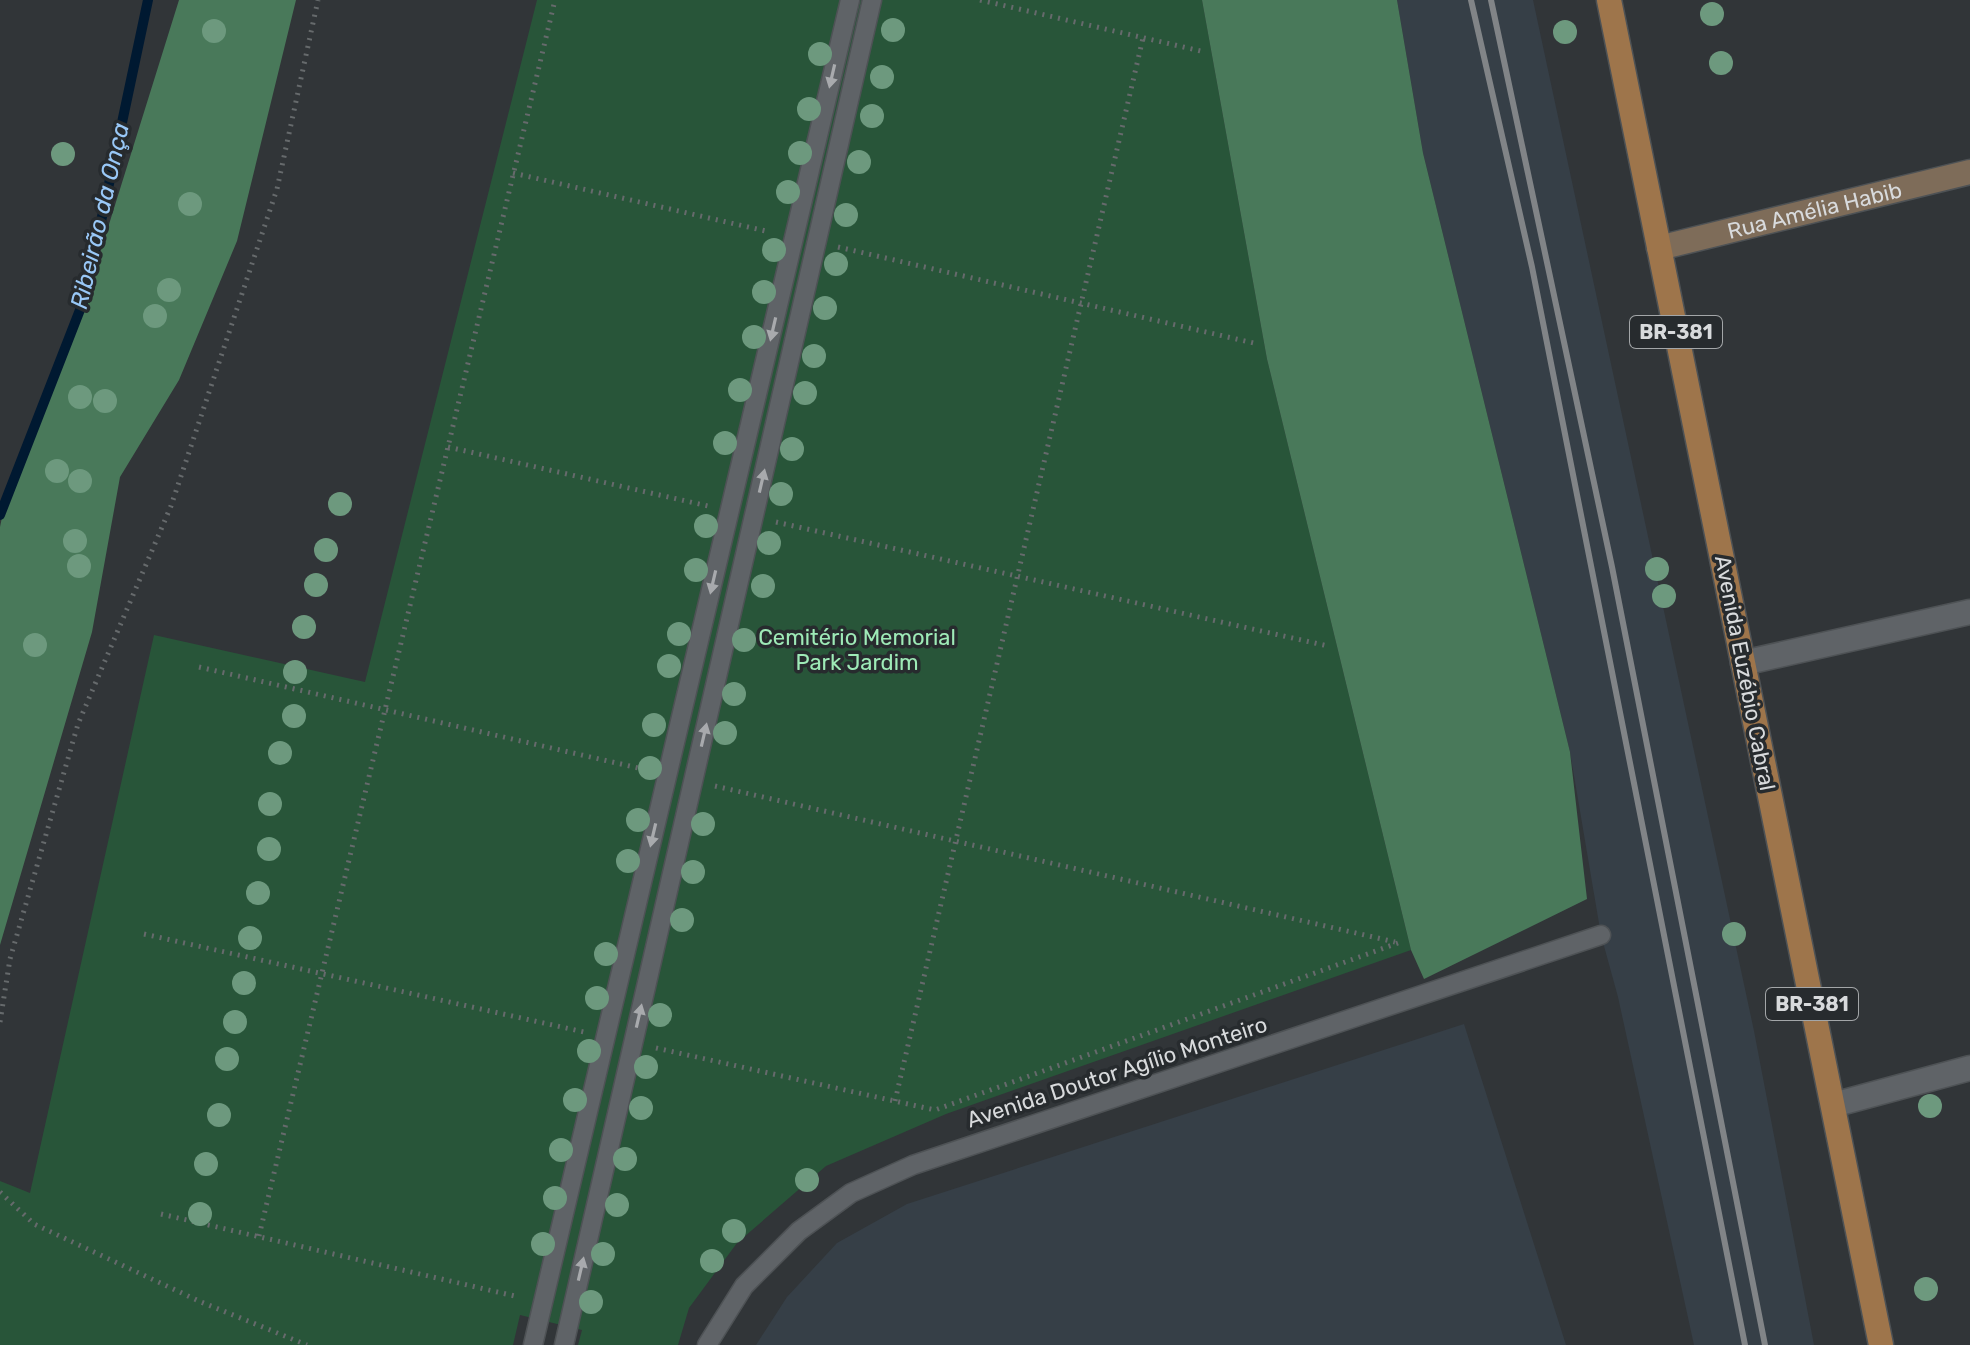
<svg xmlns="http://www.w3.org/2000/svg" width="1970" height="1345" viewBox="0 0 1970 1345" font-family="Rubik,sans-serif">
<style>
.built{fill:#363f47}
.green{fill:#285539}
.forest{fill:#49795a}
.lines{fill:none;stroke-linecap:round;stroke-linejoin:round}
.stream{stroke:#001931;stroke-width:10}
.lane-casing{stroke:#4e5255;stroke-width:21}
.street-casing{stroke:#4e5255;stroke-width:27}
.secondary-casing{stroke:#4e5255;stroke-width:27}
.primary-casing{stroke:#4e5255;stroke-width:27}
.path{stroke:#666a6c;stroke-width:5;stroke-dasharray:2 6;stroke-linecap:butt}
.lane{stroke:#5f6367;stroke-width:18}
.street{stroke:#5f6367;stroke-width:24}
.secondary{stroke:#7e6c59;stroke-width:24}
.primary{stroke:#9e754b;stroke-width:24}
.rail{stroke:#818487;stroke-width:6}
.tree{fill:#6d997e}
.oneway{fill:#a8aaad}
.labels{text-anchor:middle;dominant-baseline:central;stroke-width:7;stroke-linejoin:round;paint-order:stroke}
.shield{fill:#272b2e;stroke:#a3a6a8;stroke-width:2}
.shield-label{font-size:20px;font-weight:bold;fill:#d8dadc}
.street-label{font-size:22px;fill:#d8dadc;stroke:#272b2e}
.park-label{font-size:22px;fill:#9eeab7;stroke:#272b2e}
.water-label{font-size:24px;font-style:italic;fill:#99c8f7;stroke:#272b2e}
</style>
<rect width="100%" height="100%" fill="#313538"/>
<path class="built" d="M1397,0H1533L1754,1031L1814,1345H1694L1618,997L1601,935L1570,752L1423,153Z
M1464,1024L1566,1345H756L787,1297L837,1243L907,1204Z"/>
<path class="green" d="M537,0H1202L1267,359L1411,950L946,1114L826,1166L737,1243L689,1308L678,1345H578L582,1330L520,1315L513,1345H0V1181L30,1193L154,635L365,682Z"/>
<path class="forest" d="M179,0H296L237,241L179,380L120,477L92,632L0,945V527L6,498L96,266Z
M1202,0H1397L1423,153L1570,752L1587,899L1424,979L1411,950L1267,359Z"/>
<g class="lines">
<path class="stream" d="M0,515L85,297L148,0"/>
<g class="lane-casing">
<path id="lane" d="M533,1345L850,0
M564,1345L872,0
M707,1345L744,1286L799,1231L851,1193L913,1165L1601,935"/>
</g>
<g class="street-casing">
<path id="street" d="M1743,663L1970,612
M1833,1105L1970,1068"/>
</g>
<g class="secondary-casing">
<g id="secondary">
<path id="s1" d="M1659,248L1970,172"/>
</g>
</g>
<g class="primary-casing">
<path id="primary" d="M1609,0L1881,1345"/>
</g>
<path class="path" d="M980,0L1205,52
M513,173L770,232
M838,247L1258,344
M448,447L708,506
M776,522L1328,646
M199,667L647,770
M715,786L1395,942
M144,934L584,1032
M0,1022L10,959L78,724L171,506L277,189L318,0
M656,1048L935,1110L1398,943
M895,1101L1143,38
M0,1192L34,1224L201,1302L307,1345
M161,1214L519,1297
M259,1236L555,0"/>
<use href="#lane" class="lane"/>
<use href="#street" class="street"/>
<use href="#secondary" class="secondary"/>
<use href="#primary" class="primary"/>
<path class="rail" d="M1471,0L1532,267L1745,1345
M1491,0L1612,567L1765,1345"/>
</g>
<g class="tree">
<circle cx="1712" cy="14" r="12"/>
<circle cx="893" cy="30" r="12"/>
<circle cx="214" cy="31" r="12"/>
<circle cx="1565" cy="32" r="12"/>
<circle cx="820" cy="54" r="12"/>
<circle cx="1721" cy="63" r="12"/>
<circle cx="882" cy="77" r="12"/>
<circle cx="809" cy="109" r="12"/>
<circle cx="872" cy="116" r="12"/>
<circle cx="800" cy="153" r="12"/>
<circle cx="63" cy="154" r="12"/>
<circle cx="859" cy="162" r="12"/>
<circle cx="788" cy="192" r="12"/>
<circle cx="190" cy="204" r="12"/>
<circle cx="846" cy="215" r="12"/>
<circle cx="774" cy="250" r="12"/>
<circle cx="836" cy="264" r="12"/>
<circle cx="169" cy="290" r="12"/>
<circle cx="764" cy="292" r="12"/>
<circle cx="825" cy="308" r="12"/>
<circle cx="155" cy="316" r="12"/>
<circle cx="754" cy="337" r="12"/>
<circle cx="814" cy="356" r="12"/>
<circle cx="740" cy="390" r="12"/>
<circle cx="805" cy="393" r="12"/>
<circle cx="80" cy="397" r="12"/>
<circle cx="105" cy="401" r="12"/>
<circle cx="725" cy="443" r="12"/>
<circle cx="792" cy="449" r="12"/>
<circle cx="57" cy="471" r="12"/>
<circle cx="80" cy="481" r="12"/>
<circle cx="781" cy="494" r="12"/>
<circle cx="340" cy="504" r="12"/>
<circle cx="706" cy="526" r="12"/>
<circle cx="75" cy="541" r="12"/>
<circle cx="769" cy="543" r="12"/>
<circle cx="326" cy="550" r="12"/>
<circle cx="79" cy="566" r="12"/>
<circle cx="1657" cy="569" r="12"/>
<circle cx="696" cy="570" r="12"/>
<circle cx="316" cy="585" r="12"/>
<circle cx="763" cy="586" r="12"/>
<circle cx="1664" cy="596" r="12"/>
<circle cx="304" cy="627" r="12"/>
<circle cx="679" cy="634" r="12"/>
<circle cx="744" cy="640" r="12"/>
<circle cx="35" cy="645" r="12"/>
<circle cx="669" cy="666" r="12"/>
<circle cx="295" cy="672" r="12"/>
<circle cx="734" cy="694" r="12"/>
<circle cx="294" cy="716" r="12"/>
<circle cx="654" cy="725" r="12"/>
<circle cx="725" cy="733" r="12"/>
<circle cx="280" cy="753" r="12"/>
<circle cx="650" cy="768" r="12"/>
<circle cx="270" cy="804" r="12"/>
<circle cx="638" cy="820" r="12"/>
<circle cx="703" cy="824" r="12"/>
<circle cx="269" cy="849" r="12"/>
<circle cx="628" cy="861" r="12"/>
<circle cx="693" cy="872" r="12"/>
<circle cx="258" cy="893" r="12"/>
<circle cx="682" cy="920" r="12"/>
<circle cx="1734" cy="934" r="12"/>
<circle cx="250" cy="938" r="12"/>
<circle cx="606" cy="954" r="12"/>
<circle cx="244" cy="983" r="12"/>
<circle cx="597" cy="998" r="12"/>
<circle cx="660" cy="1015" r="12"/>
<circle cx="235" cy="1022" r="12"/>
<circle cx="589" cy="1051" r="12"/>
<circle cx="227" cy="1059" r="12"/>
<circle cx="646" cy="1067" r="12"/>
<circle cx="575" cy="1100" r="12"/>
<circle cx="1930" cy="1106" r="12"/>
<circle cx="641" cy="1108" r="12"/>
<circle cx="219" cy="1115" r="12"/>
<circle cx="561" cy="1150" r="12"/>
<circle cx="625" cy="1159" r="12"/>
<circle cx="206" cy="1164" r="12"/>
<circle cx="807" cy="1180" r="12"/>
<circle cx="555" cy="1198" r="12"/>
<circle cx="617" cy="1205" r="12"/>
<circle cx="200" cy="1214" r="12"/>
<circle cx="734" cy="1231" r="12"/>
<circle cx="543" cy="1244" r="12"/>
<circle cx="603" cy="1254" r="12"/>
<circle cx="712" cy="1261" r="12"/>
<circle cx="1926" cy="1289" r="12"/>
<circle cx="591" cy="1302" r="12"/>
</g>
<defs><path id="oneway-solid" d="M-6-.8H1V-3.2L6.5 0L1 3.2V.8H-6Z" transform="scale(2)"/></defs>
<g class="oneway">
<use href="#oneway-solid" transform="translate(832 76) rotate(103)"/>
<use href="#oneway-solid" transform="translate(773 329) rotate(103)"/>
<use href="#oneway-solid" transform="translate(762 481) rotate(-77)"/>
<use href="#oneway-solid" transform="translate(713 582) rotate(103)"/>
<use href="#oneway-solid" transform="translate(704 735) rotate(-77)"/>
<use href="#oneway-solid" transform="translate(653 835) rotate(103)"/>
<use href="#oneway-solid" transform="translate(639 1016) rotate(-77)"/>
<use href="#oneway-solid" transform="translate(581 1269) rotate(-77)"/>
</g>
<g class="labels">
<g class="shield">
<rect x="1630" y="316" width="92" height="32" rx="6"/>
<rect x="1766" y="988" width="92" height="32" rx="6"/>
</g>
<g class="shield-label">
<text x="1676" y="332">BR-381</text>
<text x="1812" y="1004">BR-381</text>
</g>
<g class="street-label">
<text stroke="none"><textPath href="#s1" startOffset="160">Rua Amélia Habib</textPath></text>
<text transform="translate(1745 673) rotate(79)">Avenida Euzébio Cabral</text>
<text transform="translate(1117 1072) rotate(-18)">Avenida Doutor Agílio Monteiro</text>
</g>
<g class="park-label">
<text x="857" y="637">Cemitério Memorial<tspan x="857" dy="25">Park Jardim</tspan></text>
</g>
<g class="water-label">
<text transform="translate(100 216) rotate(-77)">Ribeirão da Onça</text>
</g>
</g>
</svg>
